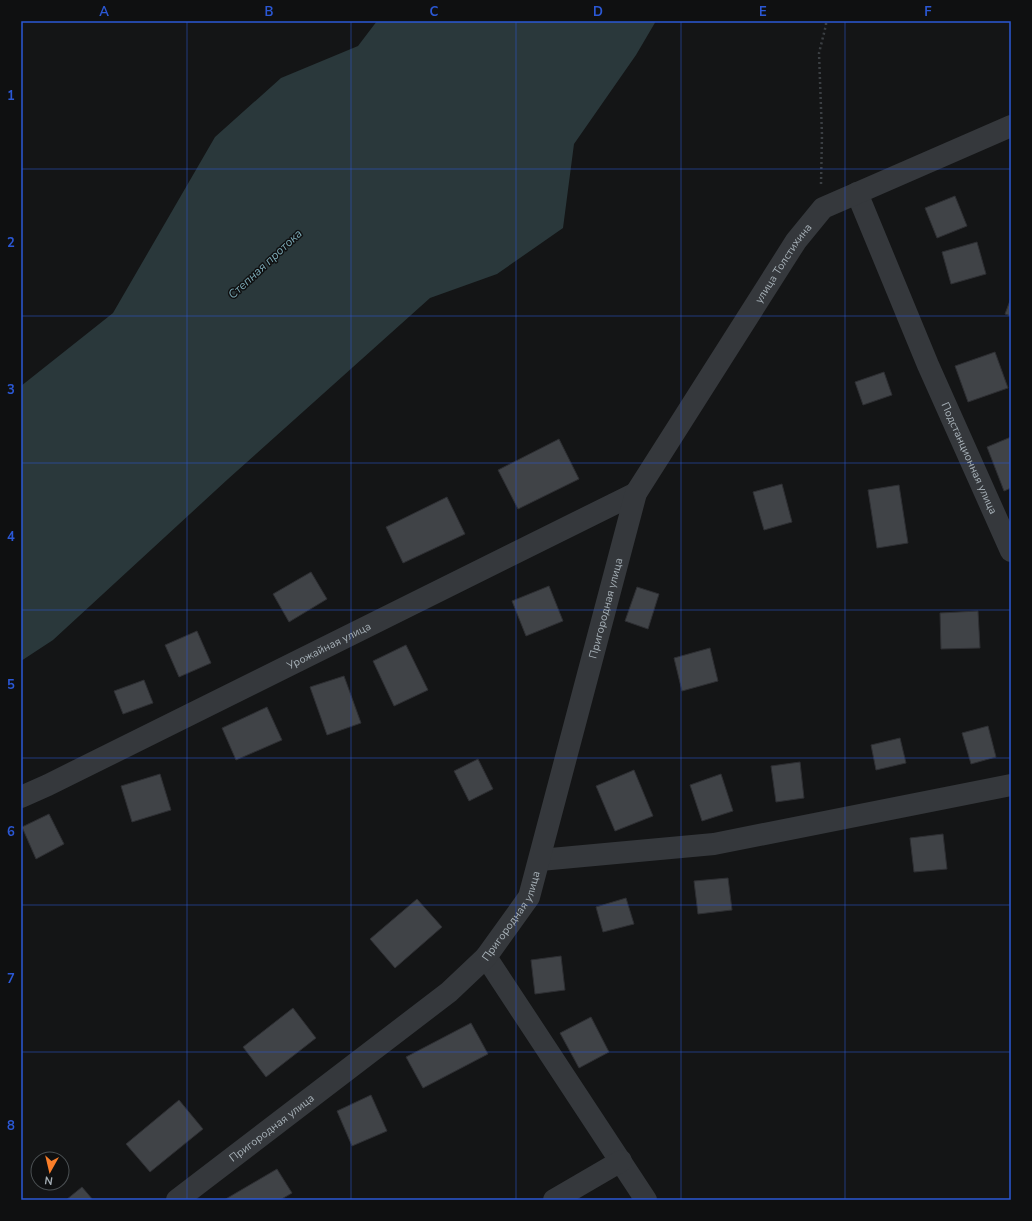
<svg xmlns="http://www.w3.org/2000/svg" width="1032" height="1221" viewBox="0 0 1032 1221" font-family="'Nunito Sans',sans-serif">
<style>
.water{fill:#2a383b}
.building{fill:#404347;stroke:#2e2f33}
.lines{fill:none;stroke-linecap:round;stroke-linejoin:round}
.path{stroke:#3b3f43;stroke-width:2.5;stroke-dasharray:2 3;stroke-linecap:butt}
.minor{stroke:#35383c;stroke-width:22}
.grid{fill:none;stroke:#2b58d5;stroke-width:1;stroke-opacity:0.55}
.labels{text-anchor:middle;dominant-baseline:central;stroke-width:3;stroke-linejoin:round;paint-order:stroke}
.street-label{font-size:11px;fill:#a6b0b7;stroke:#0f1011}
.water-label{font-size:12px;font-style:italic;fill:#7ba8b4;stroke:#0f1011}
.neatline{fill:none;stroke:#2b58d5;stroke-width:1.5}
.grid-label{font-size:13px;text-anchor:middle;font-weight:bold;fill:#2b58d5}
</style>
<rect width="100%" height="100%" fill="#141516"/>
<path class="water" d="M377,21H656L636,55L574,144L563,228L497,274L430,298L228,479L53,640L21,661V386L113,313L215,137L281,78L358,46Z"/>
<path class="building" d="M955,196L967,226L937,238L925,208Z
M977,242L986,274L951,284L942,252Z
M1011,298V316L1005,314Z
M995,352L1008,388L968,402L955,366Z
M884,372L892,395L863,405L855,382Z
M1011,437V488L1004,491L987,447Z
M559,439L579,479L518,509L498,470Z
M782,484L792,522L764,530L753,492Z
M899,485L908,543L877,548L868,490Z
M447,497L465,534L403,563L386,527Z
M311,572L327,599L289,622L273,594Z
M549,586L563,621L526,636L512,601Z
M637,587L659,594L648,629L625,621Z
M978,611L980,648L941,649L940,613Z
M197,631L211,663L179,677L165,645Z
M406,645L428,690L394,706L373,661Z
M710,648L718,681L682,691L674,658Z
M344,676L361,723L327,735L310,687Z
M144,680L153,703L123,714L114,691Z
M267,707L282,740L236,760L222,728Z
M988,726L996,757L971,764L962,733Z
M900,738L906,763L876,770L871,745Z
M478,759L493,789L469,801L454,771Z
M800,762L804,798L776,802L771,766Z
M634,770L653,816L615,831L596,786Z
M160,774L171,810L132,822L121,786Z
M721,774L733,811L702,821L690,785Z
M49,814L64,844L36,859L22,827Z
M943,834L947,869L914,872L910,838Z
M728,878L732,910L698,914L694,881Z
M626,898L634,924L603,932L596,907Z
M417,899L442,927L395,968L370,939Z
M561,956L565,990L535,994L531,960Z
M293,1008L316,1038L266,1077L243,1047Z
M591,1017L609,1052L579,1068L560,1033Z
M471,1023L488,1054L423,1088L406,1057Z
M371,1095L387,1131L352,1146L337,1111Z
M179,1100L203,1129L150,1172L126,1144Z
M277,1169L292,1193L280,1200H224Z
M82,1187L93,1200H66Z"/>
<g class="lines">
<path class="path" d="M821,184L822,135L819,53L826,25V21"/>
<g class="minor">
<path id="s1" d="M857,193L928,365L1011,551"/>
<path id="s2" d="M21,797L48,785L636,493"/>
<path d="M540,860L714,844L1011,785"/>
<path d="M486,957L646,1200"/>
<path id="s3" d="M177,1200L449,992L486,957L529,897L636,493L796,241L823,208L1011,126"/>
<path d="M554,1200L621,1161"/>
</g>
</g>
<path class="grid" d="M187,21V1200M351,21V1200M516,21V1200M681,21V1200M845,21V1200M21,169H1011M21,316H1011M21,463H1011M21,610H1011M21,758H1011M21,905H1011M21,1052H1011"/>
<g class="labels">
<g class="street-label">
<text stroke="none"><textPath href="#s3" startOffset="1158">улица Толстихина</textPath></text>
<text stroke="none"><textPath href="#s1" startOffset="288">Подстанционная улица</textPath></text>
<text stroke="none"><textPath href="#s3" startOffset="766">Пригородная улица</textPath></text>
<text stroke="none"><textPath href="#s2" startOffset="343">Урожайная улица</textPath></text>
<text stroke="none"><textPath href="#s3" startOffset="442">Пригородная улица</textPath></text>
<text stroke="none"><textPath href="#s3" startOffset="119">Пригородная улица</textPath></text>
</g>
<g class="water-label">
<text transform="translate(265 264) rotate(-43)">Степная протока</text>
</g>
</g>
<rect width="1032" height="1221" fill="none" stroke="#0f1011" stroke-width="44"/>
<g transform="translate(50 1171) rotate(188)"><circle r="19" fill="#0f1011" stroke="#4b5053"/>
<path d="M0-3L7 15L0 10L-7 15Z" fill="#fa7e29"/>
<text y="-6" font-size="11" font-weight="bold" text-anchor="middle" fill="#a6b0b7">N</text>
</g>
<rect x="22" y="22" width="988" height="1177" class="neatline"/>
<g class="grid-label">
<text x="104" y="16">A</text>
<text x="269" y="16">B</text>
<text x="434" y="16">C</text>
<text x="598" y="16">D</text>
<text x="763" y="16">E</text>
<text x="928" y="16">F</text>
<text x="11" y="100">1</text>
<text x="11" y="247">2</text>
<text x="11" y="394">3</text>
<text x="11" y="541">4</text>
<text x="11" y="689">5</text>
<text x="11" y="836">6</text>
<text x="11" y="983">7</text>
<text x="11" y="1130">8</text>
</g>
</svg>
